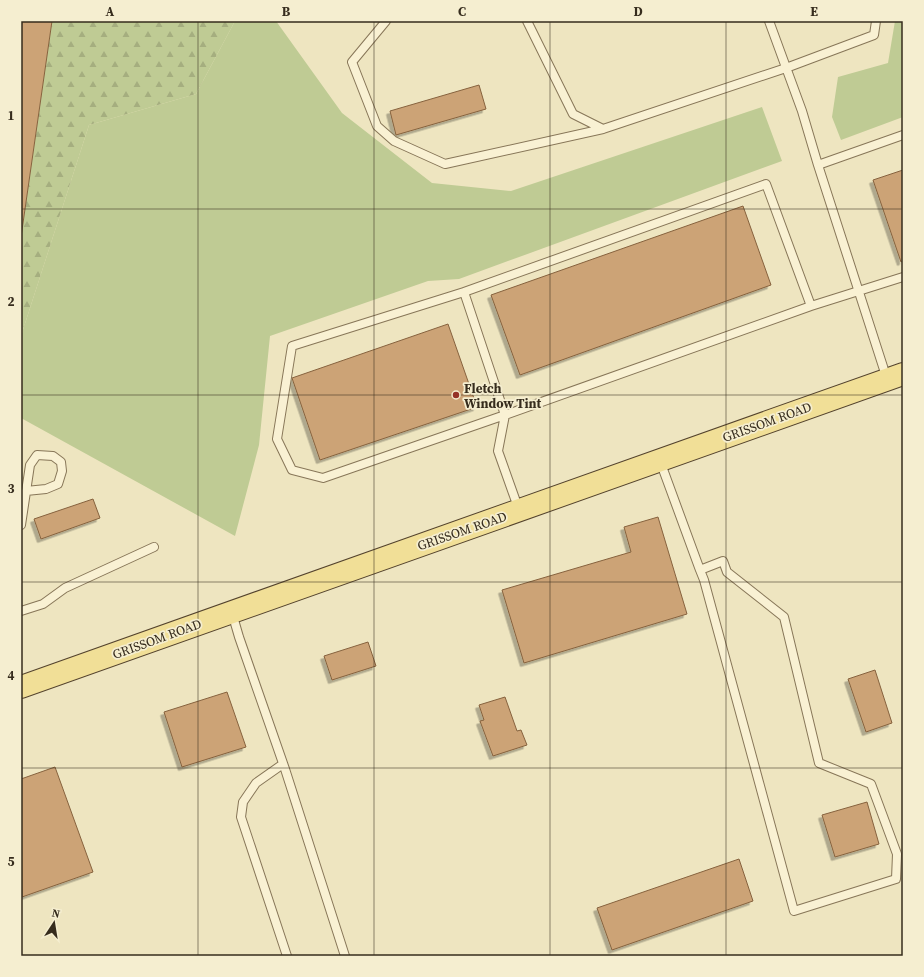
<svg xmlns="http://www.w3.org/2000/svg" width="924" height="977" viewBox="0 0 924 977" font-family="'Source Serif 4',serif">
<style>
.green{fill:#bfcb94}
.forest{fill:url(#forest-firs)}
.building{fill:#cca376;stroke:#86623e;filter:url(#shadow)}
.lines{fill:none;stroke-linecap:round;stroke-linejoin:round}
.service-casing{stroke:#877658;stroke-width:10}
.primary-casing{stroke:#54432d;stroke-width:24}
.service{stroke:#f9f1d3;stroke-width:8}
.primary{stroke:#f1df97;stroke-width:22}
.grid{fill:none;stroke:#362c1d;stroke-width:1;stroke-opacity:0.55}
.poi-dot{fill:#953328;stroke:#f5eed0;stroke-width:1.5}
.labels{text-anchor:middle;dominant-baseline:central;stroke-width:3.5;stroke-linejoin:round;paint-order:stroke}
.poi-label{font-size:13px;font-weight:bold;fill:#362c1d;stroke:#f5eed0;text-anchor:start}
.street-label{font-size:13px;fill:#362c1d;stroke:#f5eed0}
.neatline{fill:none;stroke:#362c1d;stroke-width:1.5}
.grid-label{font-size:13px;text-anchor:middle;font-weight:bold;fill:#362c1d}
</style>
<defs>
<pattern id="forest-firs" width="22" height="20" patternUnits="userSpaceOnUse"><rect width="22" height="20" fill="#bfcb94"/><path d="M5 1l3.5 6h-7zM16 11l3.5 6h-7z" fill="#a5ae7f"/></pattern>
<filter id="shadow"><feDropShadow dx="-3.5" dy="3.5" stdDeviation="0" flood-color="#0004"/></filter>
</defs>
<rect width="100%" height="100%" fill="#eee5c0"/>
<path class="green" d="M235,21H276L342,113L432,183L511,191L762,107L782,161L459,279L428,281L270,336L259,445L235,536L21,418V336L89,125L196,94Z
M895,21H903V117L841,140L832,117L838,77L888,63Z"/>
<path class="forest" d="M52,21H235L196,94L89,125L21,336V237Z"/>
<path class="building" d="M22,21H52L21,237V30Z
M479,85L486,109L396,135L390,111Z
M903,170V261L901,262L873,180Z
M743,206L771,285L520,375L491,295Z
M448,324L477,407L320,460L292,378Z
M93,499L100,518L41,539L34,519Z
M658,517L687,614L524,663L502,590L631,552L624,527Z
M368,642L376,666L332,680L324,656Z
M875,670L892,723L866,732L848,679Z
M227,692L246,747L182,767L164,712Z
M505,697L517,731L521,730L527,745L493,756L480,721L484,720L479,705Z
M55,767L93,872L22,897L21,779Z
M867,802L879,844L835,857L822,815Z
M739,859L753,901L612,950L597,908Z"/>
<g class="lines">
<g class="service-casing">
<path id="service" d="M386,21L352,62L377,126L394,141L445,164L603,129
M527,21L573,114L603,129L786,68L874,35L876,21
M769,21L802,111L818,165
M464,292L292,346L277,439L292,470L323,478L505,415L811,306L903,277
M887,379L818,165L903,135
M660,461L700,570L704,580L794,911L896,879L897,854L871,784L819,763L784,617L727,572L723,561L700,570
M519,510L498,451L505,415L464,292L766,184L811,306
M21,525L30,465L37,455L53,456L61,462L62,471L58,484L46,489L26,491
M21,611L43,604L65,588L154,547
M232,613L239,637L285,769L345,956
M283,764L256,783L243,802L241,817L287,956"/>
</g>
<g class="primary-casing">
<path id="primary" d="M21,687L903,374"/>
</g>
<use href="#service" class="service"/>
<use href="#primary" class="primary"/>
</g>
<path class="grid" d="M198,21V956M374,21V956M550,21V956M726,21V956M21,209H903M21,395H903M21,582H903M21,768H903"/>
<circle class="poi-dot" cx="456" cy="395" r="4"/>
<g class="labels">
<g class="poi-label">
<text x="464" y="388">Fletch<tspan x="464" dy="15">Window Tint</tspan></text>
</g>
<g class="street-label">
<text transform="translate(767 422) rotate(-20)">GRISSOM ROAD</text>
<text transform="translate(462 531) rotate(-19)">GRISSOM ROAD</text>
<text transform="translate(157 639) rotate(-20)">GRISSOM ROAD</text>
</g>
</g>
<rect width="924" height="977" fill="none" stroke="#f5eed0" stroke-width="44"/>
<g transform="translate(54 923) rotate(12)" stroke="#f5eed0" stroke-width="3" paint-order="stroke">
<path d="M0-3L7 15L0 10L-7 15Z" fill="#362c1d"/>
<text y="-6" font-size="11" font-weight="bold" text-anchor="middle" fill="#362c1d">N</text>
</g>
<rect x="22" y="22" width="880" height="933" class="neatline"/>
<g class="grid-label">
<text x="110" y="16">A</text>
<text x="286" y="16">B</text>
<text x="462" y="16">C</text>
<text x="638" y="16">D</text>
<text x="814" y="16">E</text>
<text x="11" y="120">1</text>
<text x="11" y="306">2</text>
<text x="11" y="493">3</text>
<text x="11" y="680">4</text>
<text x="11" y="866">5</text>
</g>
</svg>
